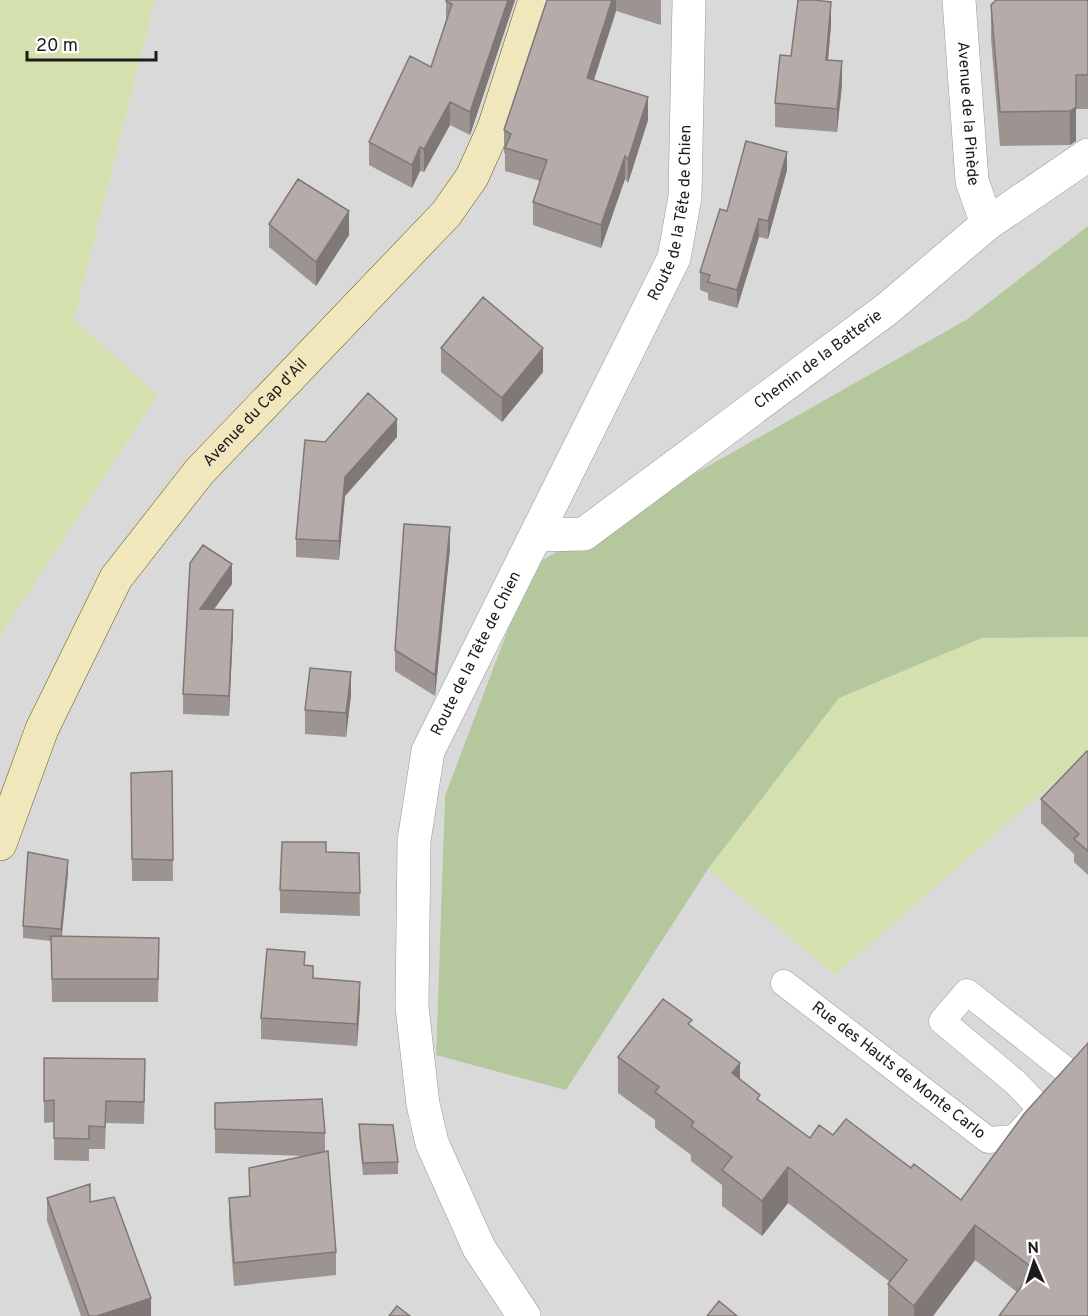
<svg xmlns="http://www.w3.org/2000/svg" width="1088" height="1316" viewBox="0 0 1088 1316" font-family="Overpass,sans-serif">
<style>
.residential{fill:#dad9da}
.grass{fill:#d4e1af}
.forest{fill:#b4c79d}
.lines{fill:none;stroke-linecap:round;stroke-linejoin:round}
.lane-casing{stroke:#999;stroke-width:27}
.street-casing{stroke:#999;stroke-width:34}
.secondary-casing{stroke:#665a11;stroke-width:34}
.lane{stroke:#fff;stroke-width:26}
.street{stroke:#fff;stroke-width:33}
.secondary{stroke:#f1e7bc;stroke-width:33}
.wall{fill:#9c9491}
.shaded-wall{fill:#7f7876}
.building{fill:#b5aca9;stroke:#7f7876;stroke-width:1.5}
.labels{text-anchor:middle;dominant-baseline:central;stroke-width:4.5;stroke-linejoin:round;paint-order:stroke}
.street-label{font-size:16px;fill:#1c1c1c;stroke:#fff}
</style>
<rect width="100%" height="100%" fill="#ece7e3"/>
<path class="residential" d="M155,0H1088V226L966,320L445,796L436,1054L566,1089L708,869L835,975L1088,752V1316H0V636L158,395L74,320Z"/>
<path class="grass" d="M0,0H155L74,320L158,395L0,636Z
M1088,637V752L835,975L708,869L839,698L982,638Z"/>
<path class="forest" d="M1088,226V637L982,638L839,698L708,869L566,1090L436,1055L445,796L532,566L966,320Z"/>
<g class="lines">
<g class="lane-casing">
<g id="lane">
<path id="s1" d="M784,983L988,1140L1015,1138L1031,1120"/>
<path d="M1041,1109L1015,1082L942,1021L967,992L1071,1074"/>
</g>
</g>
<g class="street-casing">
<g id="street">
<path id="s2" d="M959,0L972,181L987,224"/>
<path id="s3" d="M536,535L584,534L887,309L987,224L1088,155"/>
<path id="s4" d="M524,1316L479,1248L432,1143L423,1104L412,1007L414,841L428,751L674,258L685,197L689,0"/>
</g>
</g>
<g class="secondary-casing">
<g id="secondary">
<path id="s5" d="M0,844L42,729L116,578L199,472L446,214L472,177L494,128L535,0"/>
</g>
</g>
<use href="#lane" class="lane"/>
<use href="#street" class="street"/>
<use href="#secondary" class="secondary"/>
</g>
<path class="wall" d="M515,0L470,135L450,125L424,172L420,171L412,188L369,165V142L431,67L446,20V1Z
M547,0H661V25L616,11L594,80L648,120L628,183L625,179L601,248L533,225V202L540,181L505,171V153H504V130Z
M1088,0V109H1076V141L1070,145L1000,146L991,39V5Z
M831,25L828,60L842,84L837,132L775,127V103L791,56Z
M787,170L768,239L759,237L737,308L708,300V293L700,290V272L727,211Z
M269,224L349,235L316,286L269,247Z
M441,348L543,372L502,422L441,372Z
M397,437L345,496L339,560L296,557V539L325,442Z
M450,548L435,696L395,671V650Z
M190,563L232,584L214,609L233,630L229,716L183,714V694Z
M351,695L346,737L305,734V710Z
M1088,752V875L1074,862V854L1041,823V799Z
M172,771L173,881H132L131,773Z
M326,852L359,853L360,916L280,913V890Z
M68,873L62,936L159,961L158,1002H52L51,941L23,938V926Z
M305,966L313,978L360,1004L357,1046L261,1039V1018Z
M692,1027L760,1101L810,1138L833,1135L911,1168L914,1164L1088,1316L1017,1292L975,1260L933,1316H888V1284L890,1282L788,1203L762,1236L722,1206V1185L691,1161V1155L655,1128V1120L618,1093V1057Z
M44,1058L145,1081L144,1124L106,1123L105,1149H89V1161L54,1160V1122L44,1123Z
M215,1103L325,1133V1152L336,1252V1275L234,1286L229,1221V1198L249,1196V1168L303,1156L215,1153Z
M359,1124L398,1162V1174L363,1175L359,1136Z
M47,1198L90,1202L151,1316H81L47,1221Z"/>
<path class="shaded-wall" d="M508,0H515L470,135V112Z
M612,0H616V11L587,101V78Z
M831,2V25L826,83V60Z
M842,61V84L837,132V109Z
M648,97V120L628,183V160Z
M450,102V125L424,172V149Z
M1076,107V141L1070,145V111Z
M420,147V171L412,188V165Z
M787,152V170L768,239V221Z
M625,156V179L601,248V225Z
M349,211V235L316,286V262Z
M759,219V237L737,308V290Z
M543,348V372L502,422V398Z
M397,419V437L345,496L339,560V541L345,477Z
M450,527V548L435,696V675Z
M232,564V584L200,629V609Z
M233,610V630L229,716V696Z
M351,672V695L346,737V713Z
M68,860V873L61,941V929Z
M360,982V1004L357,1046V1024Z
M740,1063V1099L732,1073Z
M788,1167V1203L762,1236V1201Z
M975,1225V1260L933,1316H914V1306Z
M151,1298V1316H97Z"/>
<path class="building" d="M447,0H508L470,112L450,102L424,149L420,147L412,165L369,142L410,56L431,67L452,4L446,1Z
M547,0H612L587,78L648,97L628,160L625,156L601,225L533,202L547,160L505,148L511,134L504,130Z
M798,0H814L831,2L826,60L842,61L837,109L775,103L780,55L791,56Z
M996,0H1088V75H1076V107L1070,111L1000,112L991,5Z
M746,141L787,152L768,221L759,219L737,290L708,282L710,275L700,272L720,209L727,211Z
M298,179L349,211L316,262L269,224Z
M483,297L543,348L502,398L441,348Z
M368,393L397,419L345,477L339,541L296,539L305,440L325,442Z
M404,524L450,527L435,675L395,650Z
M203,545L232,564L200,609L233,610L229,696L183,694L190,563Z
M310,668L351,672L346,713L305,710Z
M1087,751L1088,752V851L1074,839L1079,834L1041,799Z
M172,771L173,860L132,859L131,773Z
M282,842H326V852L359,853L360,893L280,890Z
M28,852L68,860L61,929L23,926Z
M51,936L159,938L158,979H52Z
M267,949L305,952L304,965L313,966V978L360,982L357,1024L261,1018Z
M663,999L692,1020L688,1024L740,1063L732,1073L760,1095L757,1099L810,1138L819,1125L833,1135L846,1119L911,1168L914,1164L961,1200L1024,1114L1088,1043V1316H999L1034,1269L975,1225L914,1306L888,1284L907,1260L788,1167L762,1201L722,1170L732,1157L691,1126L694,1122L655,1092L659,1087L618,1057Z
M44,1058L145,1059L144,1102L106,1101L105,1127L89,1126V1139L54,1138V1100L44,1101Z
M322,1099L325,1133L215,1129V1103Z
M359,1124L393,1125L398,1162L363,1163Z
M328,1151L336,1252L234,1263L229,1198L250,1196L249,1168Z
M90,1184V1202L114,1197L151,1298L97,1316H89L47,1198Z
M719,1301L737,1316H707Z
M397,1306L410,1316H389Z"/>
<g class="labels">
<g class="street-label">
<text stroke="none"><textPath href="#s2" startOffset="114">Avenue de la Pinède</textPath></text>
<text stroke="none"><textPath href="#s4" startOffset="1186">Route de la Tête de Chien</textPath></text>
<text stroke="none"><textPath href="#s3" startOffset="340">Chemin de la Batterie</textPath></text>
<text stroke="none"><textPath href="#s5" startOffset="507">Avenue du Cap d'Ail</textPath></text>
<text stroke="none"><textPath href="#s4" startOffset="700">Route de la Tête de Chien</textPath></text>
<text stroke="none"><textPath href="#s1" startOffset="144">Rue des Hauts de Monte Carlo</textPath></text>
</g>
</g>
<g transform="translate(1034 1262) rotate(357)" stroke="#ffffff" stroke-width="4.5" paint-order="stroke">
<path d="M0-4.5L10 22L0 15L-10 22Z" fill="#1c1c1c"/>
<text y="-9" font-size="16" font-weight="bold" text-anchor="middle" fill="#1c1c1c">N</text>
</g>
<path d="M27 51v9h129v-9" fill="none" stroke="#1c1c1c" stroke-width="3"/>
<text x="36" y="51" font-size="18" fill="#1c1c1c" stroke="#ffffff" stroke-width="4.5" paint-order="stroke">20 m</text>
</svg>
